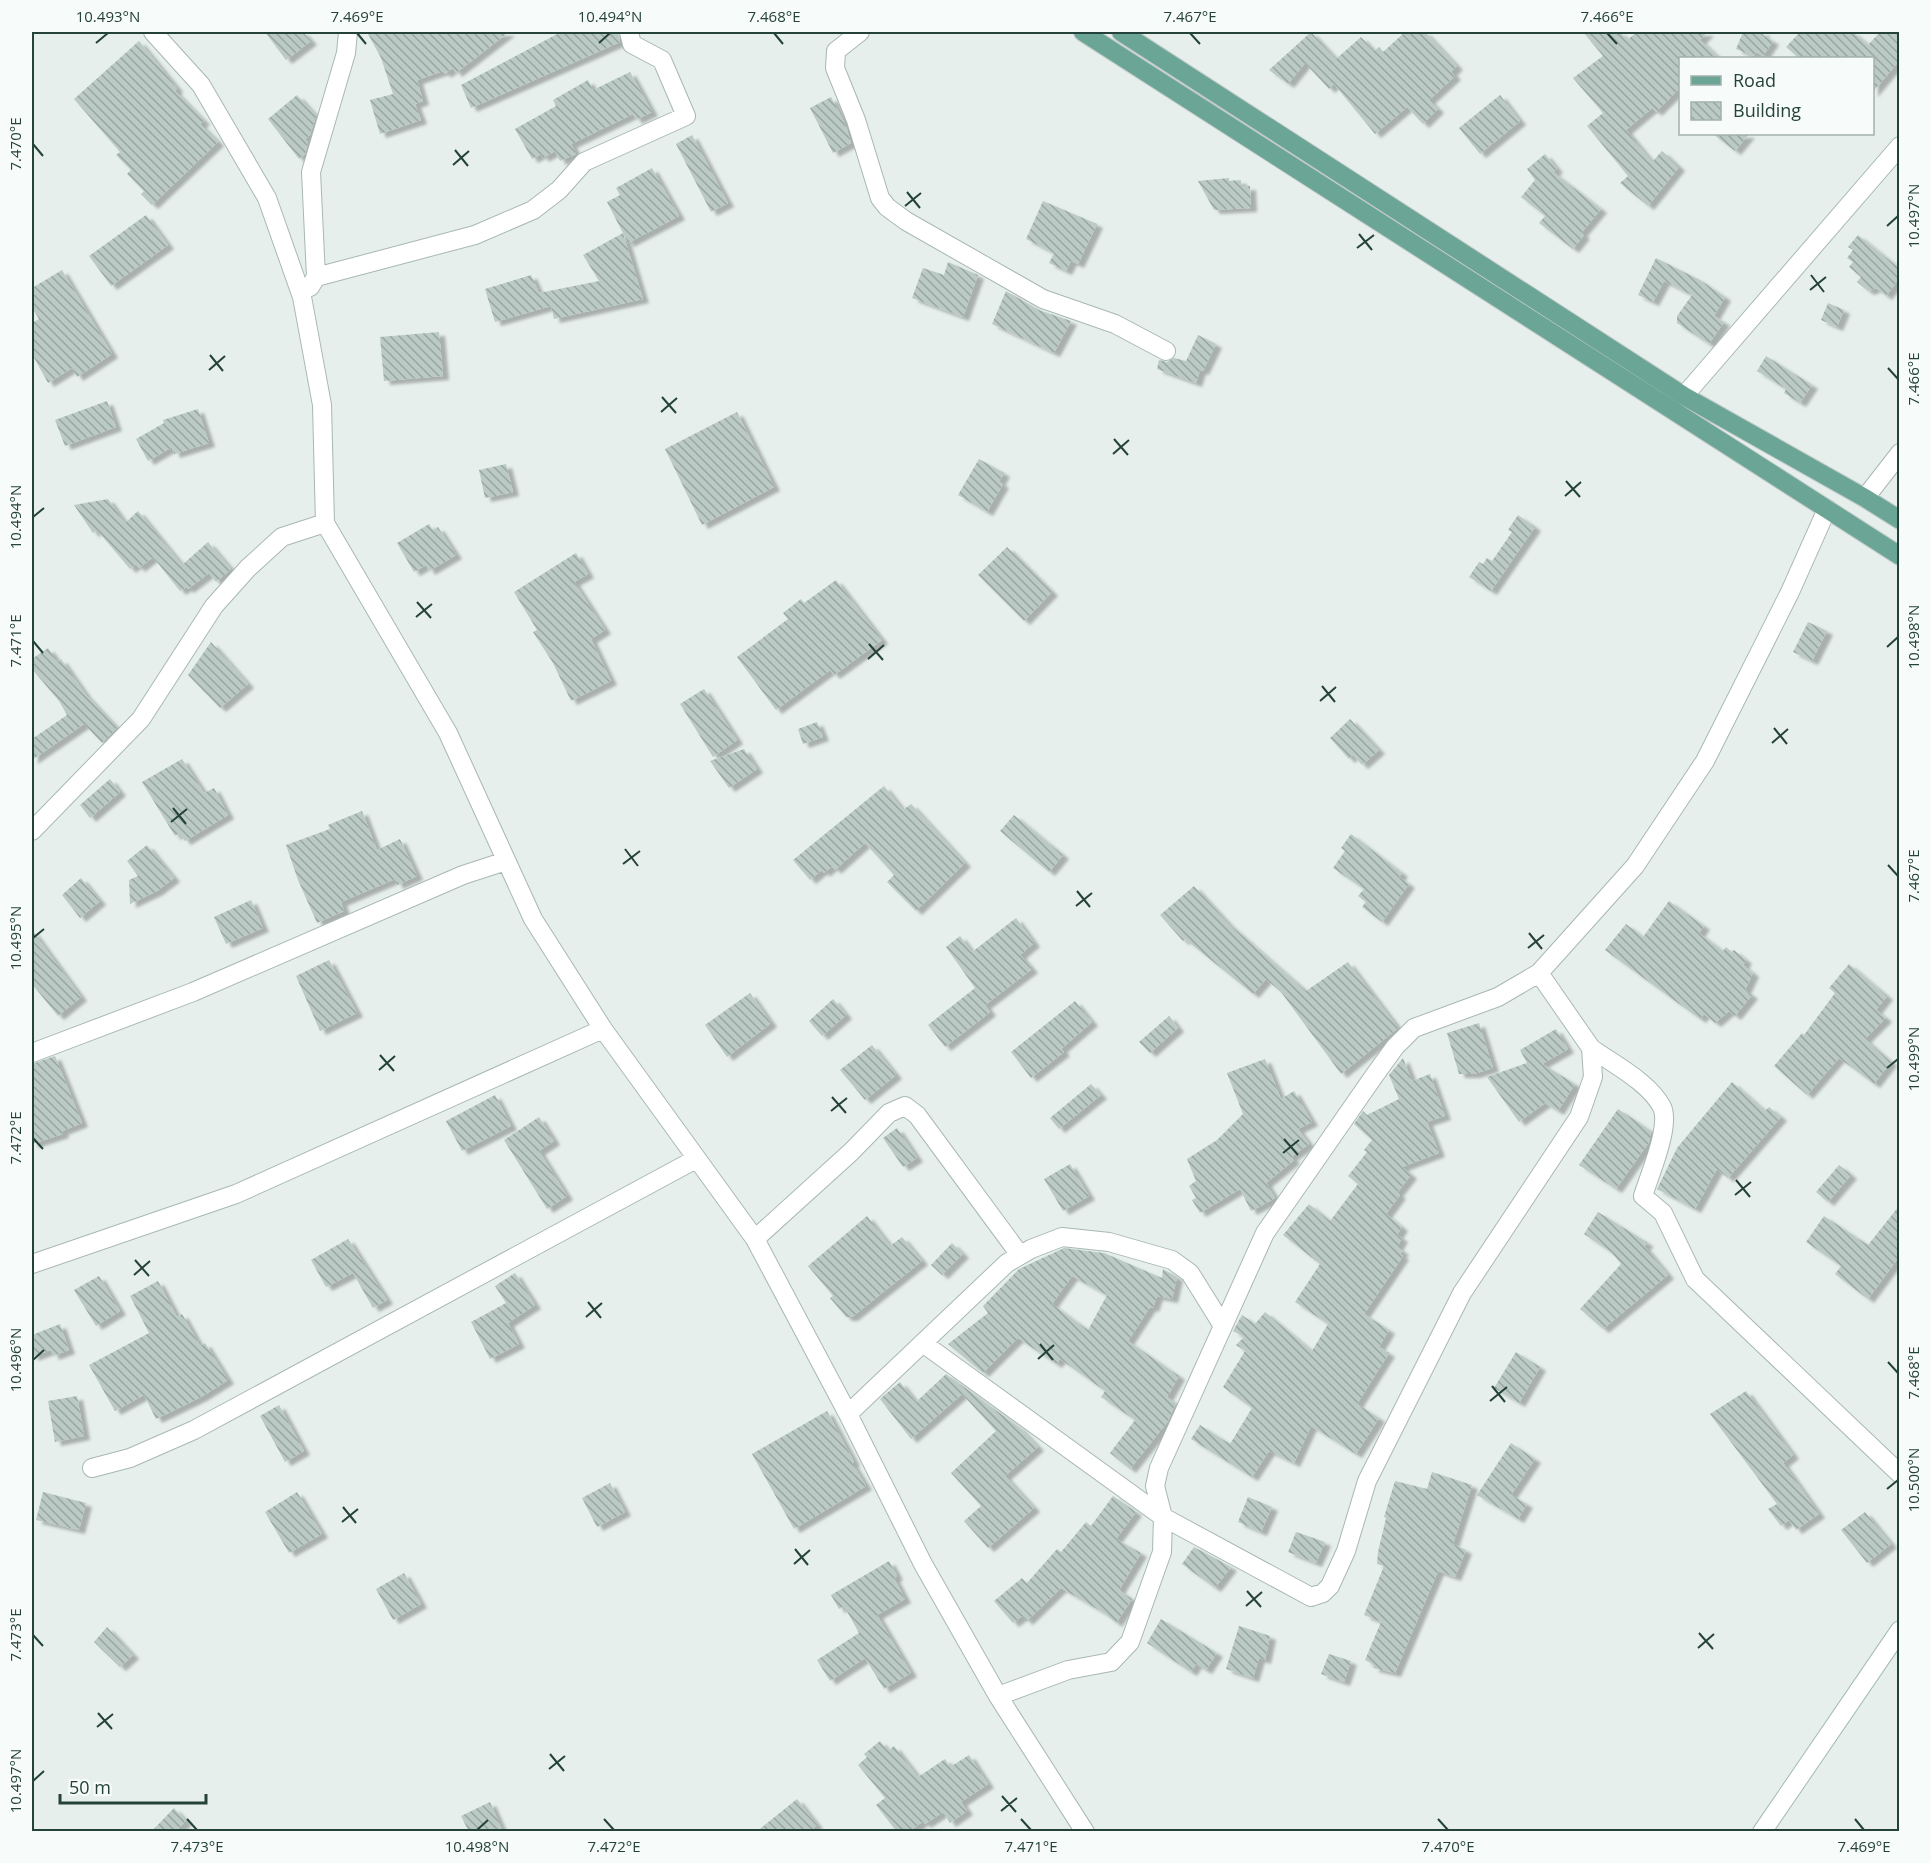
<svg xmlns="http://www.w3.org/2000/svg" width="1931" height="1863" viewBox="0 0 1931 1863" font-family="'Open Sans',sans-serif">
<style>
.building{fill:url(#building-back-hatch);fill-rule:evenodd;filter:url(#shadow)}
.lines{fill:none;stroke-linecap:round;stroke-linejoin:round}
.minor-casing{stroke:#a8b8b2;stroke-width:20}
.secondary-casing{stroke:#a4bbb3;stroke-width:20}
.primary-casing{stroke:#c2cac8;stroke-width:20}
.minor{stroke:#fff;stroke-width:18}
.secondary{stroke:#fff;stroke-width:18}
.primary{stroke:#6aa596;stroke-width:18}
.ticks{fill:none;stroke:#24423a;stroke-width:2}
.neatline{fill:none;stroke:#24423a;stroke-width:2}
.ticks-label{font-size:15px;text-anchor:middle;fill:#24423a}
</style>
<defs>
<pattern id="building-back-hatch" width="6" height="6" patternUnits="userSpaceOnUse" patternTransform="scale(1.5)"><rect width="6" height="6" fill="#bbcac4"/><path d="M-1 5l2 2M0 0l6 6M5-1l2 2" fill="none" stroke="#98a6a0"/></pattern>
<filter id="shadow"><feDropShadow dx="6" dy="4" stdDeviation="1.5" flood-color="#0004"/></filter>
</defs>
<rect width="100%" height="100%" fill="#e6efeb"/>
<path class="building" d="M265,32H303L311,41L286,60Z
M367,32H509L456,73L453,68L445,74L443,71L417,80L423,101L415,104L421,120L380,134L370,100L393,94L381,58Z
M561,32H618L620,42L471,108L461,85Z
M1311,32L1336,59L1361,37L1374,51L1379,47L1383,52L1405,32H1425L1457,66L1451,72L1455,76L1429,100L1438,109L1423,124L1407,107L1375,134L1334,84L1329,89L1305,63L1288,84L1269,70Z
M1583,32H1620L1627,40L1637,32H1708L1700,40L1719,58H1680V88L1656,112L1652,108L1626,130L1652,162L1662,151L1679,167L1648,206L1620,183L1628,176L1587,126L1603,113L1573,78L1603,56Z
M1743,32H1764L1763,35L1773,41L1763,56L1756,52L1754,56L1736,49Z
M1800,32H1853L1868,45L1880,32H1899V61L1872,93V58H1799L1786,47Z
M139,41L177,88L175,91L204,121L200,124L218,142L152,205L141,194L144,191L127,174L131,170L116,155L120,152L74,99Z
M630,72L652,112L636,120L633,114L571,144L576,154L560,161L555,151L543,158L541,154L532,159L515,129L556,106L553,100L588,80L593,90Z
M297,95L316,116L310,135L305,139L308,143L305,154L299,159L268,119Z
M1500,95L1520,121L1480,154L1459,128Z
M831,97L846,126L851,143L833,153L810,108Z
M1713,134H1749L1735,151Z
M692,135L728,203L711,212L676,144Z
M1545,154L1557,169L1553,172L1601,209L1581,233L1584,235L1573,249L1539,223L1545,216L1521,197L1535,180L1527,169Z
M652,168L679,216L628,243L607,202L620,195L616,188Z
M1229,178V181L1241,180V187L1250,186L1251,208L1214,210L1198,181Z
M1043,201L1097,224L1078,264L1071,261L1066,271L1049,263L1054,253L1026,239Z
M146,215L168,245L111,286L89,256Z
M623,233L643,299L554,319L551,306L495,322L485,289L531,275L539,293L599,281L583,255Z
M1858,235L1899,268V279L1886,296L1876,288L1868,291L1857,282L1861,277L1849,267L1853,262L1847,258L1853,250L1848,247Z
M1656,258L1700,280L1725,297L1714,316L1724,322L1709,344L1677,323V316L1692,295L1664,281L1653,302L1638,295Z
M948,262L978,275L963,317L912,298L923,268L944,275Z
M62,270L112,354L77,377L72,368L48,383L32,354V323L39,319L32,308V288Z
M1006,291L1039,310L1071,321L1054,353L992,324Z
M1828,303L1844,310L1837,327L1821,320Z
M439,332L443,376L384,381L380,337Z
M1198,335L1216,344L1203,371L1200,370L1196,383L1157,369L1159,360L1167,362L1174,358L1186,361Z
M1766,356L1812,385L1800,403L1784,393L1786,389L1757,371Z
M107,401L116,427L65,446L55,420Z
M198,409L209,443L174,454L172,447L148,461L136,439L164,423L163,420Z
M737,412L774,487L702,525L665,449Z
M979,459L1004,473L999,482L1003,484L987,512L958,495Z
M506,464L513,492L485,498L479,470Z
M108,499L125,523L138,511L182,565L208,542L231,569L216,582L209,573L188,589L186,587L180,591L153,557L139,568L136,564L130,569L97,530L93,533L74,505Z
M1518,515L1535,527L1491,591L1469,577L1479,562L1483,564L1487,558L1492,561L1512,532L1508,530Z
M429,524L433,530L438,527L456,555L429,571L426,565L414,572L397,543Z
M1007,547L1052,592L1024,621L978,575Z
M576,553L588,574L574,582L605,630L591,639L611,681L571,701L553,663L533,632L537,630L514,592Z
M836,580L882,640L834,675L830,670L776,710L737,657L788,619L783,613L801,599L804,603Z
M1808,622L1827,631L1812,661L1793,652Z
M211,642L248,684L220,708L188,675Z
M48,648L58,662L61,659L86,695L117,728L102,743L84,724L32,760V739L67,715L59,701L32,669V659Z
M704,689L737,740L713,757L680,704Z
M1350,719L1379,750L1362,765L1353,755L1349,759L1330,738Z
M817,722L823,737L803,744L798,729Z
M744,749L757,769L729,788L710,761Z
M182,759L204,793L214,788L228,815L185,841L179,833L175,836L142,782Z
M110,779L120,792L90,818L80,805Z
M884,786L903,810L911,804L965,863L916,911L887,882L894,875L865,843L835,870L832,866L824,873L822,870L810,880L793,860Z
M362,811L377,850L400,839L417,876L397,885L395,879L341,902L344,911L317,923L298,880L286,845L330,829L328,825Z
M1014,815L1063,855L1049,872L1000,831Z
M1351,834L1402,873L1399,877L1409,884L1382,922L1362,907L1366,902L1358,896L1364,889L1333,868L1345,851L1341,848Z
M147,845L174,878L157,891L130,904L129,880L138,876L127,861Z
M81,878L100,901L80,918L62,895Z
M1194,886L1229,924L1306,991L1348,962L1398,1028L1341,1074L1281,992L1266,979L1253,994L1185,939L1183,941L1160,915Z
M251,900L263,928L226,944L214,917Z
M1669,901L1704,926L1699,933L1723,951L1726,947L1732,952L1734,950L1746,960L1743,965L1753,973L1745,990L1752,995L1735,1016L1729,1011L1715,1023L1704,1014L1700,1019L1605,950L1626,924L1643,937Z
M1016,918L1034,943L1020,955L1032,969L985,1005L990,1012L945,1047L928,1025L975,988L946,947L960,936L972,952Z
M32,930L81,997L58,1016L32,984Z
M329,960L357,1013L320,1031L296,976Z
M1849,964L1887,996L1876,1010L1886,1018L1865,1039L1891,1062L1874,1084L1839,1058L1807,1095L1774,1066L1802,1033L1804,1035L1835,993L1829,988Z
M750,993L771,1023L727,1057L705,1025Z
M833,999L846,1015L822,1036L809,1021Z
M1075,1001L1092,1022L1061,1049L1064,1052L1031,1078L1011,1052Z
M1169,1016L1178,1028L1150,1053L1139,1042Z
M1479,1023L1493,1068L1474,1074H1459L1447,1033Z
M1556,1029L1568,1049L1542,1064L1575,1084L1558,1111L1545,1103L1519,1122L1487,1077L1527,1063L1520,1050Z
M872,1045L896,1075L865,1100L840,1070Z
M55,1056L82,1123L62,1131L63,1134L32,1144V1064Z
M1403,1058L1412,1081L1430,1074L1445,1116L1427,1122L1439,1153L1402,1167L1411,1175L1397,1193L1400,1195L1386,1214L1402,1227L1397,1235L1402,1238L1397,1247L1403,1251L1400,1254L1403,1256L1364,1314L1389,1330L1379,1347L1389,1353L1357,1404L1379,1418L1356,1454L1311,1426L1294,1463L1269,1451L1252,1477L1191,1439L1200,1425L1230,1444L1252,1408L1223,1387L1245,1351L1236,1345L1244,1337L1233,1331L1242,1315L1255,1324L1265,1312L1312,1351L1328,1324L1295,1302L1320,1264L1283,1235L1309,1204L1330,1221L1358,1184L1348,1176L1367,1152L1364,1150L1372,1140L1354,1124L1363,1111L1367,1115L1399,1099L1389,1075Z
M1265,1059L1281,1099L1294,1091L1312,1122L1298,1129L1309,1144L1291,1157L1294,1160L1266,1183L1275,1198L1251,1211L1240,1189L1200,1213L1192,1200L1196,1198L1189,1186L1196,1181L1187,1159L1217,1140L1243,1114L1227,1073Z
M1732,1082L1765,1111L1769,1107L1781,1117L1728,1178L1717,1169L1695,1209L1657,1189L1677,1148Z
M1091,1084L1101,1095L1059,1129L1050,1118Z
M495,1095L511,1126L462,1151L446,1121Z
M1618,1109L1651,1131L1649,1142L1616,1189L1579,1165Z
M539,1117L554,1141L539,1151L567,1196L547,1209L504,1140Z
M897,1128L917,1158L903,1167L883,1138Z
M1070,1164L1089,1196L1063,1211L1044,1179Z
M1839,1165L1851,1175L1828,1202L1816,1192Z
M1899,1206V1257L1868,1299L1835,1274L1841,1266L1806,1242L1824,1216L1868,1245Z
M1598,1212L1648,1243L1644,1246L1668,1275L1603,1329L1580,1309L1621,1264L1611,1252L1584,1234Z
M867,1216L890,1246L902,1237L922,1261L852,1317H846L830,1298L833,1296L808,1266Z
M348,1239L387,1300L373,1308L353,1273L326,1287L311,1260Z
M952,1243L963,1254L942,1275L931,1265Z
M1064,1248L1104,1253L1162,1278L1163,1269L1177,1277L1172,1299L1157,1296L1153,1308L1150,1307L1128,1341L1179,1376L1167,1397L1176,1403L1168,1421L1130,1469L1110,1453L1135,1420L1101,1397L1105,1391L1060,1359L1056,1364L1018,1338L983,1373L948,1344L988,1313L983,1306L1019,1269ZM1072,1276L1107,1295L1088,1330L1052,1304Z
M515,1273L535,1305L508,1323L519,1344L490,1359L471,1322L506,1303L495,1286Z
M99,1276L120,1311L96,1326L74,1290Z
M158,1281L177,1317L182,1314L200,1346L205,1343L228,1380L201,1397L156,1419L144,1395L115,1411L89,1365L149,1333L130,1296Z
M60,1324L69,1350L53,1356L51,1350L32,1357V1335Z
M1516,1352L1540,1367L1519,1403L1494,1388Z
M946,1374L1020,1428L1038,1447L1005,1476L1034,1508L988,1548L964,1521L981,1506L951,1473L996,1431L962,1394L911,1439L880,1399L900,1382L916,1402Z
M1746,1391L1793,1455L1783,1463L1819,1514L1796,1530L1789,1520L1781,1526L1768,1509L1777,1504L1710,1414Z
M77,1396L84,1436L55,1442L48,1401Z
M279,1405L304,1451L285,1462L260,1416Z
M827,1411L854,1462L852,1463L866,1486L794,1529L752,1454Z
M1511,1443L1535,1459L1511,1495L1527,1504L1518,1519L1477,1495Z
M1432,1472L1472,1485L1453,1544L1466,1550L1455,1577L1438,1571L1395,1673L1373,1668L1374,1665L1365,1660L1381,1622L1364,1615L1384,1566L1377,1564L1378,1552L1386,1518L1384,1517L1395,1481L1427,1489Z
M610,1483L625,1512L597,1527L582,1498Z
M43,1492L86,1503L79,1530L36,1520Z
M297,1492L322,1534L289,1553L265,1512Z
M1113,1496L1136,1512L1116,1539L1141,1553L1119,1590L1132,1599L1116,1623L1104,1613L1061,1588L1027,1621L1022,1616L1013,1623L994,1601L1022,1578L1027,1583L1057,1549L1061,1552L1086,1522L1091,1526Z
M1248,1497L1272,1507L1261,1532L1238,1522Z
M1865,1512L1891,1544L1867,1563L1841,1530Z
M1296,1532L1325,1542L1316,1563L1288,1552Z
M1194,1547L1231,1567L1215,1588L1182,1564Z
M889,1561L897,1576L894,1578L905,1599L877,1615L911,1673L884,1689L865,1658L830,1681L817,1660L859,1633L844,1606L839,1609L831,1595Z
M404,1573L421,1604L393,1620L376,1589Z
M1161,1619L1217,1653L1206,1670L1196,1664L1191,1672L1147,1643Z
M1239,1626L1270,1636L1265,1660L1259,1658L1253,1678L1226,1669Z
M107,1627L133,1655L120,1667L94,1642Z
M1329,1654L1351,1661L1344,1682L1321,1674Z
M880,1741L888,1751L894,1746L918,1777L945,1759L950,1767L969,1755L988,1784L961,1802L967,1811L950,1823L943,1812L925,1824L923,1821L909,1832H897L876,1805L885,1798L858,1765L867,1757L864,1754Z
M797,1799L817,1825L809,1832H756Z
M490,1802L503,1832H469L461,1816Z
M174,1808L186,1821L175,1832H151Z"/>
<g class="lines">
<g class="minor-casing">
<path id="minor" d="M153,32L201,85L267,198L302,297L322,405L325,523L448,733L533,919L603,1029L755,1239L848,1414L923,1564L998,1696L1085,1832
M860,32L836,51L835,68L856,120L880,198L887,207L906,221L1043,299L1115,324L1166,351
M316,277L475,235L533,210L559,190L584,162L686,116L662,60L632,44L629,32
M310,287L316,277L311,172L346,53L348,32
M1684,396L1900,146
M1865,498L1900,453
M32,831L141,719L214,606L248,568L282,537L325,523
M1591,1048C1613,1064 1649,1082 1662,1107C1671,1126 1649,1176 1643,1196L1663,1213L1695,1279L1900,1474
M32,1053L193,992L463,875L506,861
M755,1239L851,1152L889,1113L905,1106L917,1115L1020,1255
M32,1264L236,1194L603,1029
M924,1344L1163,1517L1311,1597L1323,1593L1330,1586L1346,1551L1367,1481L1462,1293L1579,1117L1593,1077L1591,1048L1539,973
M848,1414L1007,1263L1031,1249L1062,1237L1109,1242L1172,1260L1190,1273L1223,1326
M92,1468L130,1458L194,1430L696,1159
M998,1696L1068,1670L1111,1662L1130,1642L1162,1552L1163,1517L1155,1486L1159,1468L1265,1233L1374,1076L1395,1047L1414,1028L1498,997L1539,973L1635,866L1705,761L1790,592L1827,509"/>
</g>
<g class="secondary-casing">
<path id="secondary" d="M1762,1832L1900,1630"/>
</g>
<g class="primary-casing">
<path id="primary" d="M1083,32L1900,556
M1121,32L1684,396L1865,498L1900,520"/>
</g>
<use href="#minor" class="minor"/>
<use href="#secondary" class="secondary"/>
<use href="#primary" class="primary"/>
</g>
<path class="ticks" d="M357,33L366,44M774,33L783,44M1190,33L1200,44M1607,33L1617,44M96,43L108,33M599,43L610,33M33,144L43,156M455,150L468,166M453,165L469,151M907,192L920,208M905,206L921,193M1887,226L1898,216M1359,234L1372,250M1357,248L1374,235M1811,275L1824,292M1810,290L1826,277M210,355L223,371M1888,368L1898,379M209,370L225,356M662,397L676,413M661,412L677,398M1114,439L1128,455M1113,454L1129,440M1566,481L1580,497M1565,496L1581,482M33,517L44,508M417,602L431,618M416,617L432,604M33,641L43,653M869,644L883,660M1887,647L1898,637M868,659L884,645M1322,686L1335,702M1320,701L1336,687M1774,728L1787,744M1772,743L1788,729M173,808L186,824M171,822L187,809M625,849L638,866M623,864L640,851M1888,865L1898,876M1077,891L1090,907M1076,906L1092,893M1529,933L1542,949M33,938L44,929M1528,948L1544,935M380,1055L394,1071M1887,1068L1898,1059M379,1070L395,1056M832,1097L846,1113M831,1111L847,1098M33,1138L43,1149M1284,1139L1298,1155M1283,1153L1299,1140M1736,1180L1750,1197M1735,1195L1751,1182M135,1260L149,1276M134,1275L150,1261M588,1302L601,1318M586,1317L602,1303M1040,1344L1053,1360M1038,1359L1054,1345M33,1360L44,1350M1888,1362L1898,1373M1492,1386L1505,1402M1490,1401L1507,1387M1887,1489L1898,1480M343,1507L356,1523M342,1522L358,1509M795,1549L808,1565M794,1564L810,1550M1247,1591L1261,1607M1246,1606L1262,1592M1699,1633L1713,1649M33,1635L43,1646M1698,1648L1714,1634M98,1713L112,1729M97,1727L113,1714M550,1754L564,1771M549,1769L565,1756M33,1781L44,1771M1002,1796L1016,1812M1001,1811L1017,1798M187,1819L197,1830M604,1819L614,1830M1021,1819L1031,1830M1438,1819L1448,1830M1855,1819L1864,1830M477,1830L488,1820"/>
<rect width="1931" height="1863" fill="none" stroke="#f7fbf9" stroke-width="66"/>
<rect x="1679" y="57" width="195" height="78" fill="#f7fbf9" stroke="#a3b1ad" stroke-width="1.5"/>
<rect x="1691" y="76" width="30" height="9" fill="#6aa596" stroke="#a3b1ad" stroke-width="1.5"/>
<text x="1733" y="87" font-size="18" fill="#24423a">Road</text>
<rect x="1691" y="102" width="30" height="18" fill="url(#building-back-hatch)" stroke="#a3b1ad" stroke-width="1.5"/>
<text x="1733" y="117" font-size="18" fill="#24423a">Building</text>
<path d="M60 1794v9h146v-9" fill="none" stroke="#24423a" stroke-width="3"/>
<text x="69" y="1794" font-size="18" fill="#24423a" stroke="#f7fbf9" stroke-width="4.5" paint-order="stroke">50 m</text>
<rect x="33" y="33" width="1865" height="1797" class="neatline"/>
<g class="ticks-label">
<text x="108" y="22">10.493°N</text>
<text x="357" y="22">7.469°E</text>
<text x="610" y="22">10.494°N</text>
<text x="774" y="22">7.468°E</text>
<text x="1190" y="22">7.467°E</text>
<text x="1607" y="22">7.466°E</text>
<text transform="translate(16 144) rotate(-90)" y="5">7.470°E</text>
<text transform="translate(1914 216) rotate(-90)" y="5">10.497°N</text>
<text transform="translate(1914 379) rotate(-90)" y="5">7.466°E</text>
<text transform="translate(16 517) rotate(-90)" y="5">10.494°N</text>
<text transform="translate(1914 637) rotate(-90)" y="5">10.498°N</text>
<text transform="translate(16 641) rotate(-90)" y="5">7.471°E</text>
<text transform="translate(1914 876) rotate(-90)" y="5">7.467°E</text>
<text transform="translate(16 938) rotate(-90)" y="5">10.495°N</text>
<text transform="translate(1914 1059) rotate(-90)" y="5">10.499°N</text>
<text transform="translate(16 1138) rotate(-90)" y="5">7.472°E</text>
<text transform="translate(16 1360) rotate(-90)" y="5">10.496°N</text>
<text transform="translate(1914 1373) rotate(-90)" y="5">7.468°E</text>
<text transform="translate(1914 1480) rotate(-90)" y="5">10.500°N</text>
<text transform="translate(16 1635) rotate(-90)" y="5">7.473°E</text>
<text transform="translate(16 1781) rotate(-90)" y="5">10.497°N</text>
<text x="197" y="1852">7.473°E</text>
<text x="477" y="1852">10.498°N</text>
<text x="614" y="1852">7.472°E</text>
<text x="1031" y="1852">7.471°E</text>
<text x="1448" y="1852">7.470°E</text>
<text x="1864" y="1852">7.469°E</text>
</g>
</svg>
